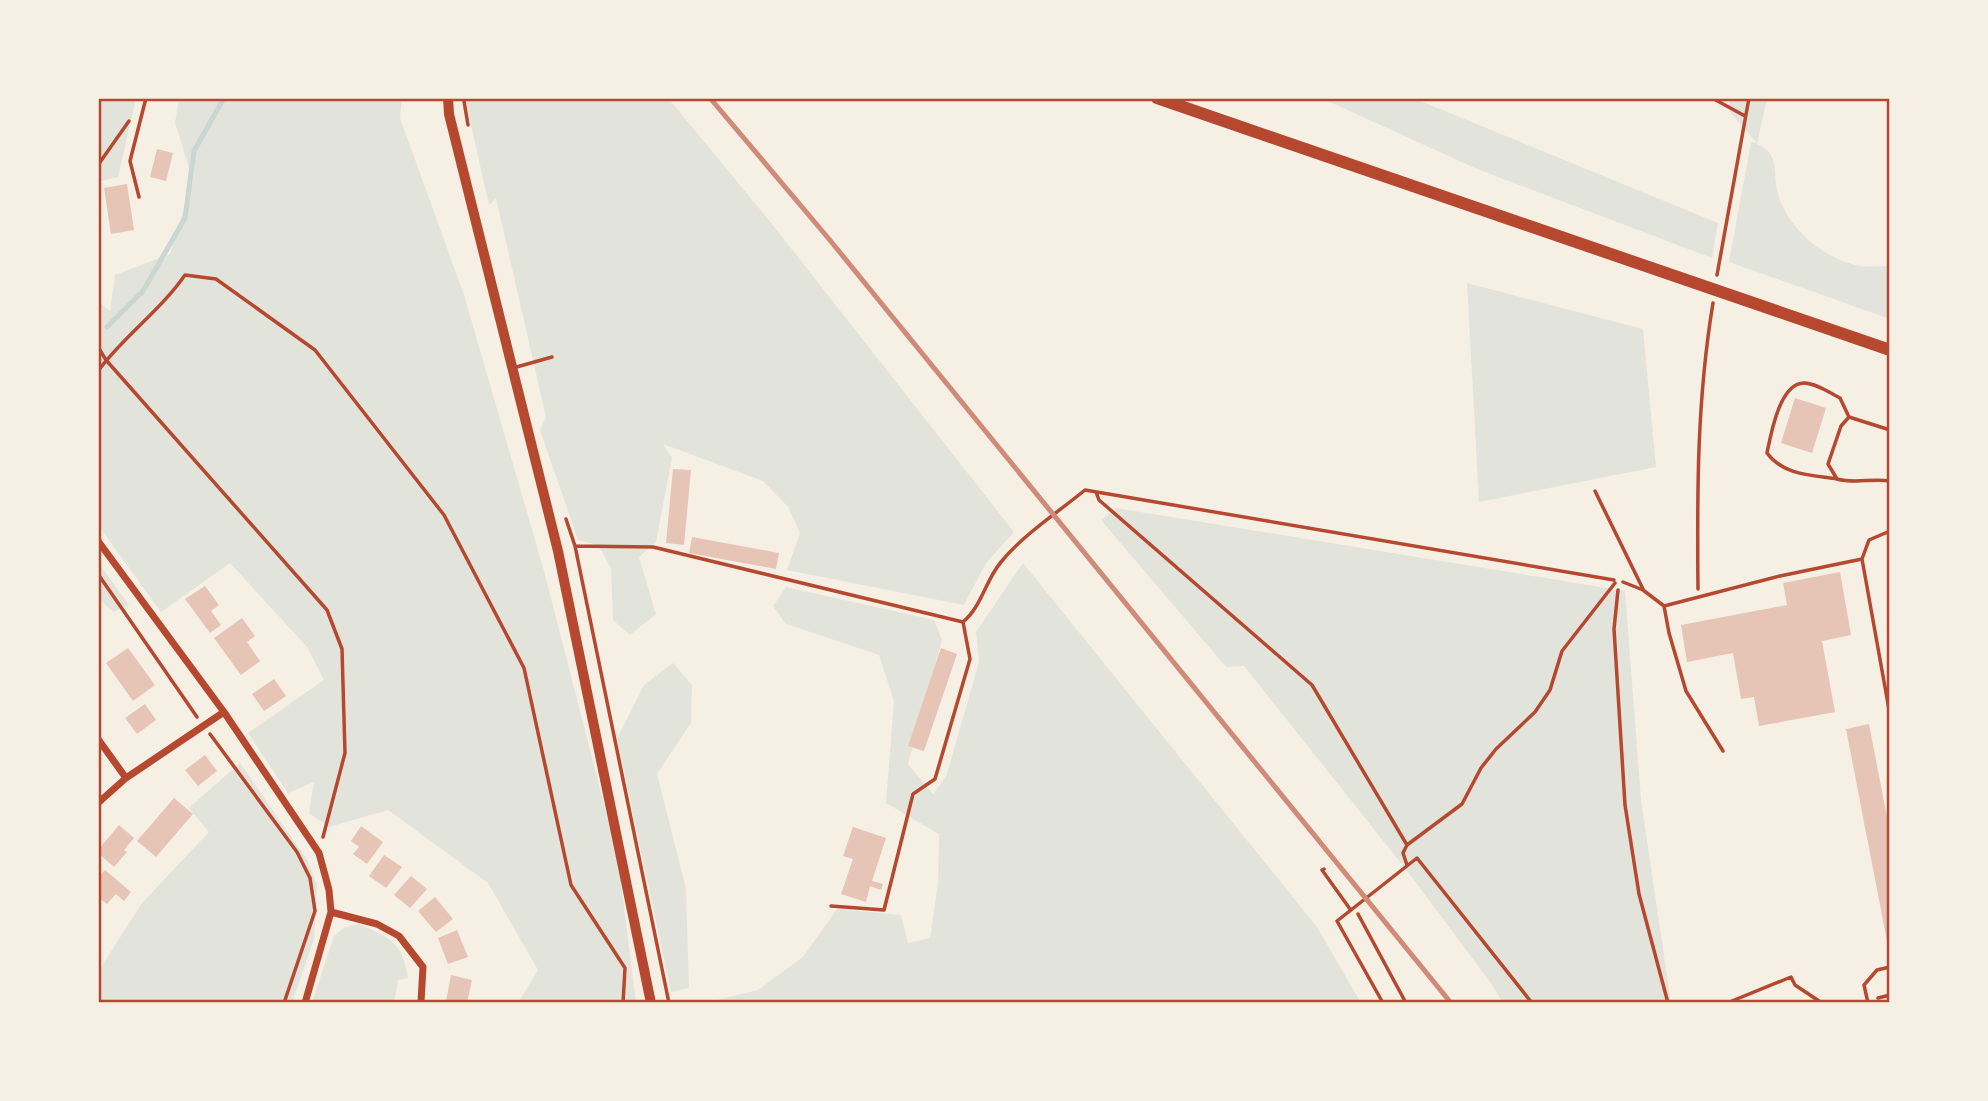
<svg xmlns="http://www.w3.org/2000/svg" width="1988" height="1101" viewBox="0 0 1988 1101" font-family="'Alegreya Sans',sans-serif">
<style>
.green{fill:#e2e4dc}
.lines{fill:none;stroke-linecap:round;stroke-linejoin:round}
.stream{stroke:#c9d6d2;stroke-width:5}
.building{fill:#e6c5b7}
.path{stroke:#b5482f;stroke-width:3.5}
.service{stroke:#b5482f;stroke-width:3.5}
.minor{stroke:#b5482f;stroke-width:7}
.secondary{stroke:#b5482f;stroke-width:10}
.primary{stroke:#b5482f;stroke-width:12}
.rail{stroke:#cf8b77;stroke-width:5}
.neatline{fill:none;stroke:#b5482f;stroke-width:2.5}
</style>
<rect width="100%" height="100%" fill="#f6efe4"/>
<path class="green" d="M106,98H136L118,177L98,182V104Z
M179,98H402L400,118L464,295L544,571L618,859L636,1003H518L538,970L488,883L388,810L329,827L309,813L314,782L288,793L248,733L324,680L307,647L230,563L161,612L98,525V301L110,311L115,275L170,254L193,180L175,123Z
M465,98H668L772,224L1014,532L986,563L964,605L787,570L800,533L788,507L763,481L663,444L672,458L656,542L639,557L656,614L630,635L613,620L611,568L598,545L578,540L540,430L546,417L496,198L489,205Z
M1321,98H1413L1718,223L1712,258L1477,169Z
M1730,98H1767L1757,144C1780,154 1773,171 1777,190C1785,225 1819,255 1852,264C1863,268 1878,266 1890,266V319L1729,262L1751,142L1757,143L1729,111Z
M1467,283L1643,329L1656,467L1479,502Z
M1116,508L1625,591L1641,800L1671,1003H1503L1493,986L1408,872L1244,666L1226,667L1101,520Z
M98,562L129,605L114,612L98,599Z
M1023,563L1317,927L1361,1003H705L758,990L803,957L837,909L901,915L908,943L930,938L938,884L939,834L886,803L894,701L879,655L786,624L773,606L786,587L934,620L942,640L908,764L933,794L946,777L979,662L976,632Z
M673,663L692,685L691,723L657,774L686,889L689,988L671,992L617,739L644,685Z
M240,763L308,861L317,885L314,939L292,1003H98V972L142,903L209,832L189,808Z
M359,924C391,939 402,941 408,978L398,980L394,1003H312L334,936L345,927Z"/>
<g class="lines">
<path class="stream" d="M107,327L143,291L185,218L194,151L224,98"/>
</g>
<path class="building" d="M157,149L173,153L166,181L150,177Z
M127,184L134,230L111,234L104,188Z
M1795,398L1826,408L1812,453L1781,443Z
M673,469L691,470L684,545L666,543Z
M692,537L779,553L776,569L689,553Z
M1840,572L1851,635L1822,641L1835,712L1759,726L1754,697L1741,699L1733,653L1687,662L1681,625L1787,605L1783,583Z
M205,586L219,605L211,611L221,625L210,633L185,599Z
M242,618L255,636L247,642L260,661L241,675L214,638Z
M128,648L155,685L133,701L106,663Z
M941,648L957,654L924,751L908,746Z
M274,679L286,696L264,711L252,694Z
M145,704L156,720L137,734L125,718Z
M1869,724L1890,833V941H1887L1846,729Z
M205,755L217,771L198,786L185,770Z
M174,798L193,814L156,857L137,841Z
M119,825L134,838L124,850L127,852L114,867L98,853V850Z
M361,826L383,842L367,864L353,854L359,847L351,841Z
M853,827L886,838L872,881L883,884L881,890L870,886L866,902L841,894L853,859L843,856Z
M384,855L402,867L386,888L369,876Z
M105,870L131,892L124,901L116,894L107,904L98,897V878Z
M411,876L427,889L410,908L394,895Z
M435,897L453,919L436,932L418,911Z
M457,930L468,957L448,964L438,938Z
M451,975L472,980L467,1003L446,1001Z"/>
<g class="lines">
<path class="path" d="M1712,98L1745,116
M464,101L468,125
M98,165L129,121
M1717,275L1749,98
M98,347L106,360L327,610L342,649L345,753L323,837
M98,371C124,336 160,311 185,275L216,279L315,350L444,515L524,668L571,885L625,968L623,1003
M1096,492L1099,500L1312,685L1407,845
M566,519L575,546L669,1003
M575,546L653,547L963,622
M98,574L197,717
M1698,589C1697,492 1697,399 1713,303
M1618,590L1614,629L1625,805L1639,894L1668,1003
M963,622C982,606 985,581 1001,562C1024,534 1057,513 1085,490L1614,580
M210,734L297,852L310,878L315,911L284,1003
M1407,865L1403,853L1407,845L1462,804L1481,768L1496,749L1535,712L1550,690L1562,651L1615,583
M1324,869L1322,870L1350,909
M831,906L884,910L913,794L935,779L970,659L963,622
M1358,914L1406,1003
M1878,998L1890,995
M1383,1003L1337,921L1417,858L1532,1003
M1727,1003L1791,977L1795,985L1822,1003"/>
<path class="service" d="M139,197L130,161L146,98
M513,368L552,357
M1890,430L1849,417L1841,426L1828,464L1837,479C1855,484 1872,478 1890,481
M1837,479C1811,475 1783,475 1767,453C1771,433 1780,383 1804,383C1816,383 1830,393 1840,398L1849,417
M1595,491L1643,589
M1890,531L1869,540L1862,559L1890,715
M1623,582L1643,590L1664,606L1780,576L1862,559
M1664,606L1669,633L1686,691L1723,751
M1868,1003L1864,985L1877,970L1890,967"/>
<path class="minor" d="M98,541L224,712L319,853L329,890L331,912L305,1003
M98,739L126,778
M98,803L126,778L224,712
M331,912L377,924L399,936L423,967L421,1002"/>
<path class="secondary" d="M448,98L449,114L558,551L651,1003"/>
<path class="primary" d="M1157,98L1890,350"/>
<path class="rail" d="M710,98L829,239L1451,1003"/>
</g>
<rect width="1988" height="1101" fill="none" stroke="#f6efe4" stroke-width="200"/>
<rect x="100" y="100" width="1788" height="901" class="neatline"/>
</svg>
